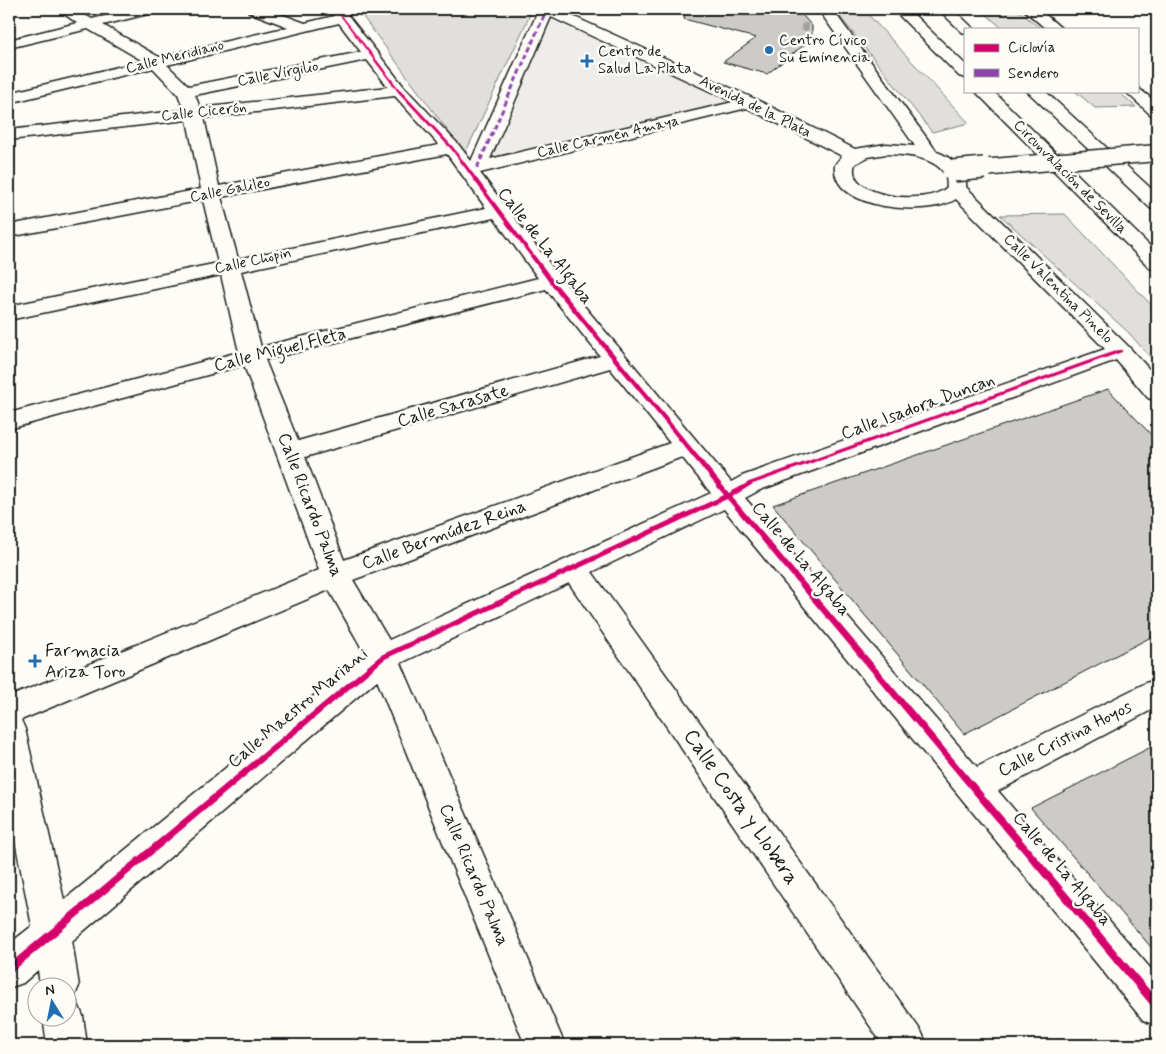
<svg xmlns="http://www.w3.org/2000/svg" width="1166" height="1054" viewBox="0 0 1166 1054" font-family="Mynerve,sans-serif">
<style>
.built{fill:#eeede9}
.green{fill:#e0dfdb;stroke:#7e7e7c}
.building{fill:#cccbc8;stroke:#1c1c1c}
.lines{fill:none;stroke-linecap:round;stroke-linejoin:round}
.minor-casing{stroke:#1c1c1c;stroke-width:3}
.highway-casing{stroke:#1c1c1c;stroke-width:3}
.minor{fill:#fdfcf7;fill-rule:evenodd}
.highway{fill:#fdfcf7;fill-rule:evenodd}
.minor-bridge-far1-casing{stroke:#1c1c1c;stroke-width:19;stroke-linecap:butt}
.minor-bridge-casing{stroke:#1c1c1c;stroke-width:24;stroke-linecap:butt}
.minor-bridge-far1{stroke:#fdfcf7;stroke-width:16}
.minor-bridge{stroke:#fdfcf7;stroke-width:21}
.quiet{stroke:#8e44ad;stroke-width:3;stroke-dasharray:5.5 3;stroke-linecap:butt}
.cycleway-casing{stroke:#fdfcf7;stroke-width:3}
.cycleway{fill:#d6006c;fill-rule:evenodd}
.tree{fill:#a2a19e}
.poi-dot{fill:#1f6fb2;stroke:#fdfcf7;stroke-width:2}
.labels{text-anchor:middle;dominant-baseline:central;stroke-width:5;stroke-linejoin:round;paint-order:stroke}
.far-poi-label{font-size:15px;fill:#1c1c1c;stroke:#fdfcf7;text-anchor:start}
.far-street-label{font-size:15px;fill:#1c1c1c;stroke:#fdfcf7}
.street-label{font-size:18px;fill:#1c1c1c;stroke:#fdfcf7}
.poi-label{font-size:18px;fill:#1c1c1c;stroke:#fdfcf7;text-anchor:start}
.near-street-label{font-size:21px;fill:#1c1c1c;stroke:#fdfcf7}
</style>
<rect width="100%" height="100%" fill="#fdfcf7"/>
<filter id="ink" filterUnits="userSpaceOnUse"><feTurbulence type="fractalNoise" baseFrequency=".02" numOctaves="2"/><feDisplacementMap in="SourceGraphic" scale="10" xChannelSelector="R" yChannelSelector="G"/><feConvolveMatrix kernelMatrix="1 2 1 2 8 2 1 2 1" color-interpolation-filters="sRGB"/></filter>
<g filter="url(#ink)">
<path class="built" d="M550,19L734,103L493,158Z"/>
<path class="green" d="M357,9H517L530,15L465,154Z
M834,9H863L969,123L932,132Z
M980,9H1017L1041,29H1003Z
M1075,91H1118L1136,107L1095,108Z
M1065,214L1157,311V365L1129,333L1000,215Z"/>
<path class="building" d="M685,9H797L812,26V39L767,74L723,62L756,38L684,19Z
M1108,389L1157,441V634L964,734L773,505Z
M1157,744V954L1031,808Z"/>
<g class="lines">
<g class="minor-casing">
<path id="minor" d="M57,9H74L92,19L134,9H158L156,12L103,25L159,57L288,27L249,12L247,9H267L305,23L334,16L329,9H343L405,88L458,144L471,161L539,9H557L755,99L855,149L886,144L915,146L818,9H832L937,152C951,157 968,170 966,187L1128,346L1157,378V401L1148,398L1116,360L760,490L745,498L977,767L1146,683L1157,679V707L998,791L1157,976V1026L1143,1020L724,509L592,572L921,1031L927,1045H883L569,583L401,663L565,1045H525L377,680L72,941L79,986L73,1000L77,1002L83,1016L87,1045H47L43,1016H68V986H40L38,970L23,983L9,988V944L32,926L9,810V697L319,570L244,365L9,429V413L239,352L221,275L9,320V306L218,263L203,200L9,237V225L201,189L187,120L9,140V130L184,110L178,94L153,68L9,103V93L143,61L88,29L9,48V40L77,23ZM551,17L733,102L490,159ZM339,23L361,52L189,86L167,65ZM367,60L388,87L200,108L195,95ZM395,96L439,145L219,186L204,118ZM747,108L842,156L835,165C830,211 929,217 956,199L1105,349L742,476L731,482L559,276L480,173ZM447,154L486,208L238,259L221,197ZM886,154C907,155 933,156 946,175L947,187C928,207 843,197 855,164L868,157ZM494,218L538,278L261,347L241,271ZM546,289L600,356L298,441L265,360ZM610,368L670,443L344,560L305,457ZM682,457L711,493L389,640L353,580ZM329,590L365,654L64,900L25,729L21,720Z
M1023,9H1039L1062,29H1046Z
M1137,87L1157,103V116L1151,115L1125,91H1137Z"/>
</g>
<g class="highway-casing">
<path id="highway" d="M893,9H908L965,64V78L959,76Z
M938,9H953L974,29H965V33L962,32Z
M975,91H993L1157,253V270L1150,268Z
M1027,91H1045L1157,194V210L1150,208Z"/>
</g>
<use href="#minor" class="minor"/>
<use href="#highway" class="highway"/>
<g class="minor-bridge-far1-casing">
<path id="minor-bridge-far1" d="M970,169L1157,153"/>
</g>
<g class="minor-bridge-casing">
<path id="minor-bridge" d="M953,171L984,168"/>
</g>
<use href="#minor-bridge-far1" class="minor-bridge-far1"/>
<use href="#minor-bridge" class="minor-bridge"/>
<path class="quiet" d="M477,168L547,9"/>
<g class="cycleway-casing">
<path id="cycleway" d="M335,9H337L400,90L453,147L553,280L729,493L749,482L1118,350H1122V352L753,484L732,497L1157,999V1010L1154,1009L727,499L385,659L12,972L9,973V964L381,655L724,495L549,282L451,149L398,92Z"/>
</g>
<use href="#cycleway" class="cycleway"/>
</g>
<circle class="tree" cx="805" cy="27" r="4"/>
</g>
<g class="poi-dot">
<circle cx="769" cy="50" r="5"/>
<path d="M584.5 53.5h5v5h5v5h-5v5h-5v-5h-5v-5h5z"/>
<path d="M32.5 653.5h5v5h5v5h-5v5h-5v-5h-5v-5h5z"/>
</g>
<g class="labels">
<g class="far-poi-label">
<text x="779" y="41">Centro Cívico<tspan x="779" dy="17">Su Eminencia</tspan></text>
<text x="598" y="52">Centro de<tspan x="598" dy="17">Salud La Plata</tspan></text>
</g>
<g class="far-street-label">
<text transform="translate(175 57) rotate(-14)">Calle Meridiano</text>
<text transform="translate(278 74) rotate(-11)">Calle Virgilio</text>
<text transform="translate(755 107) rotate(26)">Avenida de la Plata</text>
<text transform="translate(204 112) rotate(-6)">Calle Cicerón</text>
<text transform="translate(608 137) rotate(-13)">Calle Carmen Amaya</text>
<text transform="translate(1070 177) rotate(45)">Circunvalación de Sevilla</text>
<text transform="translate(230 190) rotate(-11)">Calle Galileo</text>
<text transform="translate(253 261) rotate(-12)">Calle Chopin</text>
<text transform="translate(1058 289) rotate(45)">Calle Valentina Pinelo</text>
</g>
<g class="street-label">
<text transform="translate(545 246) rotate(52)">Calle de La Algaba</text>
<text transform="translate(280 350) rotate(-14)">Calle Miguel Fleta</text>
<text transform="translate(453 406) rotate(-16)">Calle Sarasate</text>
<text transform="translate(918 407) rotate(-20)">Calle Isadora Duncan</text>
<text transform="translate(310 505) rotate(69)">Calle Ricardo Palma</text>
<text transform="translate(444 535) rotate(-20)">Calle Bermúdez Reina</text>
<text transform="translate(801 559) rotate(50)">Calle de La Algaba</text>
<text transform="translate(298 708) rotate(-40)">Calle Maestro Mariani</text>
<text transform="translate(1065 739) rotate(-27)">Calle Cristina Hoyos</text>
<text transform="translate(1062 869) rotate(50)">Calle de La Algaba</text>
<text transform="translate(474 875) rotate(67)">Calle Ricardo Palma</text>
</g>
<g class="poi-label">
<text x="45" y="651">Farmacia<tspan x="45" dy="21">Ariza Toro</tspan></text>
</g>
<g class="near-street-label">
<text transform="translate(741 807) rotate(55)">Calle Costa y Llobera</text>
</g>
</g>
<rect width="1166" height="1054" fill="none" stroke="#fdfcf7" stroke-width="30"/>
<rect x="15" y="15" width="1136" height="1024" fill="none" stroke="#1c1c1c" stroke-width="2" filter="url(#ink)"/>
<rect x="964" y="28" width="175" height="65" fill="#fdfcf7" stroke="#a3a29f"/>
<rect x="974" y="44" width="25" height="8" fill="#d6006c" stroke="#a3a29f"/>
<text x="1008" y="52" font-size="15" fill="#1c1c1c">Ciclovía</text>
<rect x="974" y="69" width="25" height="8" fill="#8e44ad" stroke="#a3a29f"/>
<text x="1008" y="78" font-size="15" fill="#1c1c1c">Sendero</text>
<g transform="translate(52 1002) rotate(350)"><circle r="24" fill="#fdfcf7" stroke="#a3a29f"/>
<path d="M0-4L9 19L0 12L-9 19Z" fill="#1f6fb2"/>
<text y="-8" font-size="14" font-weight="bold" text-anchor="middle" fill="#1c1c1c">N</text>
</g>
</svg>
